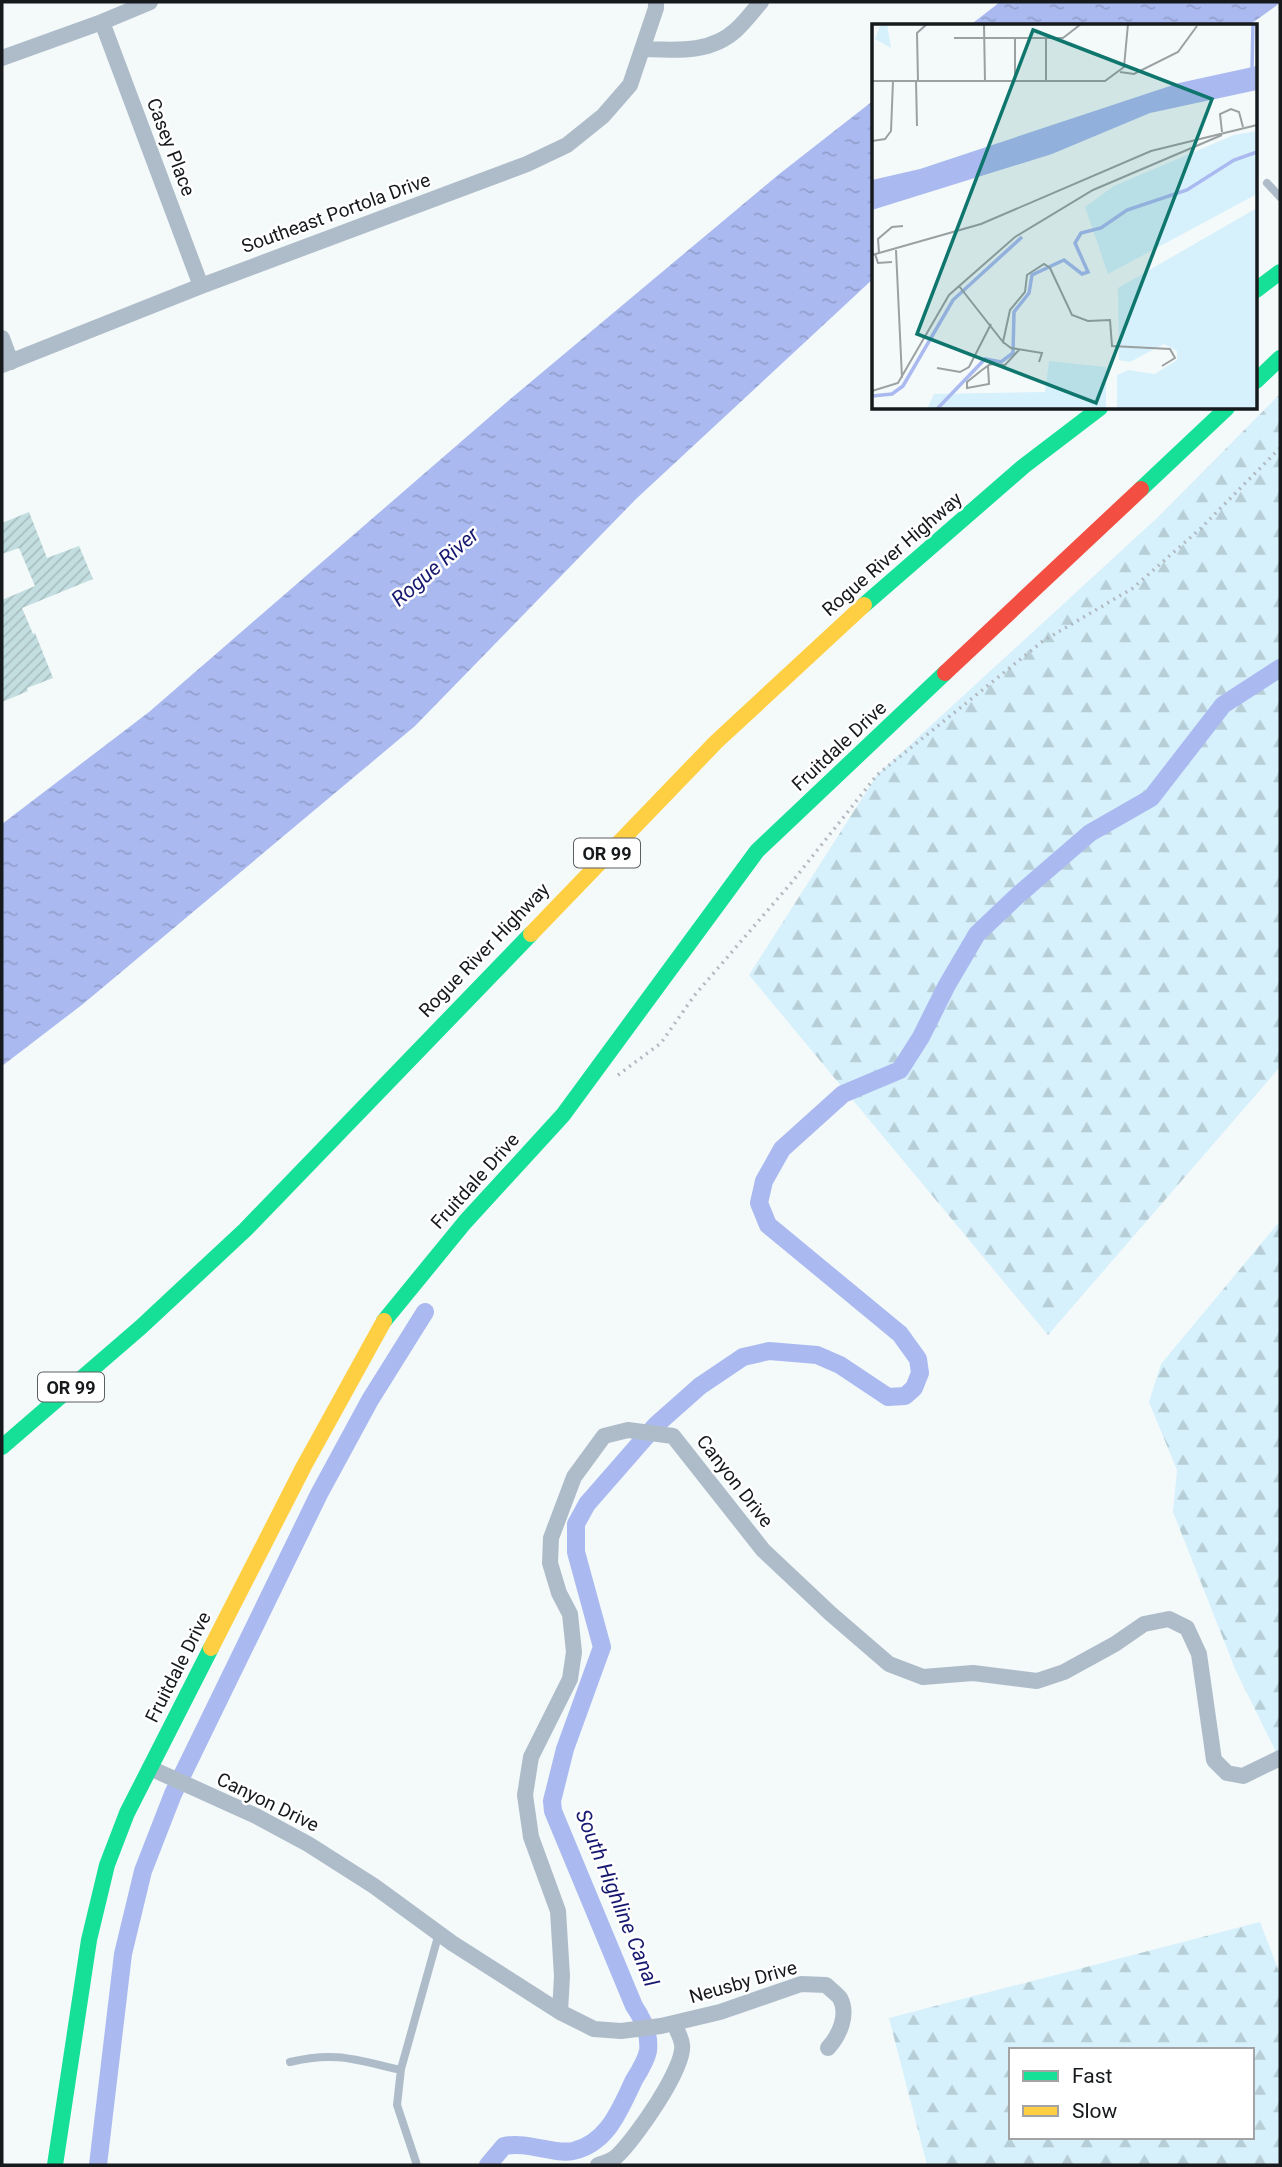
<svg xmlns="http://www.w3.org/2000/svg" width="1282" height="2167" viewBox="0 0 1282 2167" font-family="Roboto,sans-serif">
<style>
.forest{fill:url(#forest-firs);fill-rule:evenodd}
.water{fill:url(#water-ripples)}
.lines{fill:none;stroke-linecap:round;stroke-linejoin:round}
.canal{stroke:#aabaf0;stroke-width:18}
.building{fill:url(#building-hatch)}
.path{stroke:#b1b9c1;stroke-width:3.5;stroke-dasharray:2 5;stroke-linecap:butt}
.lane{stroke:#aebcca;stroke-width:8}
.street{stroke:#aebcca;stroke-width:16}
.fast{stroke:#16e098;stroke-width:16}
.slow{stroke:#ffcf43;stroke-width:16}
.jam{stroke:#f24e42;stroke-width:16}
.labels{text-anchor:middle;dominant-baseline:central;stroke-width:5;stroke-linejoin:round;paint-order:stroke}
.shield{fill:#fff;stroke:#5c5f60;stroke-width:2}
.shield-label{font-size:18px;font-weight:bold;fill:#161a1c}
.street-label{font-size:19px;fill:#161a1c;stroke:#fff}
.water-label{font-size:21px;font-style:italic;fill:#171970;stroke:#fff}
.inset-river{fill:none;stroke:#aabaf0;stroke-width:3.5}
.inset-road{fill:none;stroke:#9ba0a1;stroke-width:2}
.view{fill:#0f766e;fill-opacity:0.15;stroke:#0f766e;stroke-width:3.5}
.inset-edge{fill:none;stroke:#161a1c;stroke-width:3.5}
</style>
<defs>
<pattern id="forest-firs" width="22" height="20" patternUnits="userSpaceOnUse" patternTransform="scale(1.75)"><rect width="22" height="20" fill="#d6f1fc"/><path d="M5 1l3.5 6h-7zM16 11l3.5 6h-7z" fill="#b7ced7"/></pattern>
<pattern id="water-ripples" width="26" height="14" patternUnits="userSpaceOnUse" patternTransform="scale(1.75)"><rect width="26" height="14" fill="#aabaf0"/><path d="M2 4q2-2 4 0t4 0M15 11q2-2 4 0t4 0" fill="none" stroke="#929fcd"/></pattern>
<pattern id="building-hatch" width="6" height="6" patternUnits="userSpaceOnUse" patternTransform="scale(1.75)"><rect width="6" height="6" fill="#c3dee0"/><path d="M-1 1l2-2M0 6l6-6M5 7l2-2" fill="none" stroke="#a7bec0"/></pattern>
</defs>
<rect width="100%" height="100%" fill="#f4f9fa"/>
<path class="forest" d="M1280,394V1067L1048,1335L749,975L877,775L1157,518Z
M1280,1221V1760L1236,1671L1173,1512L1177,1470L1149,1402L1161,1364Z
M1260,1922L1280,1974V2165H927L889,2018ZM1011,2050H1252V2137H1011Z"/>
<path class="water" d="M1000,2H1280V3L1248,26H969Z
M874,100V278L636,499L415,726L83,1004L2,1066V824L149,712L508,401L778,175Z"/>
<g class="lines">
<path class="canal" d="M98,2165L123,1954L143,1871L173,1794L319,1494L370,1400L425,1312
M488,2165L504,2146C528,2141 554,2155 573,2151C608,2143 620,2109 634,2080C639,2072 646,2061 648,2051C650,2034 643,2019 634,2006L553,1811L552,1801L565,1749L602,1647L576,1552V1524L587,1504L656,1425L700,1386L743,1357L769,1351L817,1355L840,1365L888,1397L905,1396L914,1388L920,1373L918,1359L900,1334L768,1225L759,1203L764,1181L782,1149L843,1094L900,1070L921,1037L947,985L977,934L1016,897L1090,833L1151,798L1223,705L1280,668"/>
</g>
<path class="building" d="M29,512L47,558L79,546L93,579L22,608L33,634L35,633L53,678L27,688L28,691L2,702V600L35,586L19,548L2,554V523Z"/>
<g class="lines">
<path class="path" d="M618,1075L661,1043L694,996L792,882L877,775L1043,641L1133,588L1200,529L1280,448"/>
<path class="lane" d="M1267,183L1280,197
M290,2062C336,2051 356,2060 401,2070
M417,2165L397,2105L401,2069L439,1933"/>
<path class="street" d="M102,22L201,286
M642,49C675,50 710,54 736,30C745,22 753,11 761,2
M2,58L102,22L150,2
M2,338L11,362
M2,365L201,286L527,164L567,145L603,116L630,85L656,8V2
M150,1768L256,1816L308,1844L374,1886L452,1943L560,2012L562,1976L558,1911L531,1837L525,1795L531,1757L570,1679L574,1652L570,1614L559,1593L550,1563L551,1538L574,1477L604,1436L628,1430L673,1436L763,1550L831,1614L889,1664L923,1677L973,1673L1037,1681L1064,1672L1115,1644L1144,1624L1169,1619L1187,1628L1199,1654L1214,1760L1227,1773L1243,1776L1280,1758
M560,2012L594,2029L621,2031L661,2026L720,2012L801,1984L826,1985C830,1989 837,1994 840,1998C849,2015 839,2036 828,2048
M598,2165C605,2163 612,2161 617,2156C635,2139 686,2067 682,2044C681,2037 676,2029 674,2023"/>
<path class="fast" d="M1256,290L1280,272
M1256,381L1280,358
M1141,489L1227,408
M864,605L1024,466L1100,408
M384,1321L465,1222L563,1115L757,851L945,673
M2,1447L141,1327L245,1230L531,934
M55,2165L89,1940L107,1865L127,1813L211,1648"/>
<path class="slow" d="M531,934L716,742L864,605
M211,1648L304,1466L384,1321"/>
<path class="jam" d="M945,673L1141,489"/>
</g>
<g class="labels">
<g class="shield">
<rect x="574" y="838.5" width="66" height="29" rx="5"/>
<rect x="38" y="1372.5" width="66" height="29" rx="5"/>
</g>
<g class="shield-label">
<text x="607" y="853">OR 99</text>
<text x="71" y="1387">OR 99</text>
</g>
<g class="street-label">
<text transform="translate(171 147) rotate(69)">Casey Place</text>
<text transform="translate(336 213) rotate(-20)">Southeast Portola Drive</text>
<text transform="translate(892 554) rotate(-41)">Rogue River Highway</text>
<text transform="translate(839 746) rotate(-43)">Fruitdale Drive</text>
<text transform="translate(484 950) rotate(-46)">Rogue River Highway</text>
<text transform="translate(475 1181) rotate(-48)">Fruitdale Drive</text>
<text transform="translate(735 1481) rotate(52)">Canyon Drive</text>
<text transform="translate(178 1667) rotate(-63)">Fruitdale Drive</text>
<text transform="translate(268 1802) rotate(26)">Canyon Drive</text>
<text transform="translate(743 1982) rotate(-16)">Neusby Drive</text>
</g>
<g class="water-label">
<text transform="translate(435 567) rotate(-41)">Rogue River</text>
<text transform="translate(617 1898) rotate(68)">South Highline Canal</text>
</g>
</g>
<g transform="translate(872 24)">
<rect width="385" height="385" fill="#f4f9fa"/>
<path d="M385,107V170L236,250L213,183L242,162L362,111ZM385,184V385H245V351L256,346L283,350L305,336V327L292,320L258,338L247,336L246,264ZM177,337L234,343V385H55L62,370L173,368Z" fill="#d6f1fc"/>
<path d="M9,0H15L19,24L3,15Z" fill="#d6f1fc"/>
<path d="M385,42V66L278,89L180,130L0,186V156L48,145L307,59Z" fill="#aabaf0"/>
<path class="inset-river" d="M380,45L381,0M0,372L20,370L31,362L81,276L150,213M65,385L113,335L129,338L141,329L142,288L157,269L160,251L192,236L210,250L216,248L203,219L209,209L229,204L255,186L315,166L362,136L385,128"/>
<path class="inset-road" d="M112,0L113,58M82,14H191L209,0M143,14V58M248,48L262,50L306,28L325,2M0,57H233L252,43L256,0M44,57L45,102M46,57L45,9L55,0M174,57V15M350,108L348,90L359,85L367,88L371,103M0,117L13,115L19,107L21,57M24,226L30,354M7,229L6,215L20,203L31,202M3,230L6,239L20,238M0,231L109,200L279,127L385,101M87,262L131,318L138,286L153,268L155,251L172,240L178,244L200,291L216,297L238,296L240,322L298,325L303,334L290,342M131,318L139,324L170,329L167,338M116,342L117,360L95,364V358L110,346L117,341L120,340L133,341L147,326M65,344L88,348L97,343L119,300M0,367L26,359L77,271L143,213L221,166L350,111"/>
<path class="view" d="M161,6L340,75L224,379L45,310Z"/>
<rect width="385" height="385" class="inset-edge"/>
</g>
<rect width="1282" height="2167" fill="none" stroke="#161a1c" stroke-width="7"/>
<rect x="1009" y="2048" width="245" height="91" fill="#ffffff" stroke="#a2a3a4" stroke-width="2"/>
<rect x="1023" y="2071" width="35" height="10" fill="#16e098" stroke="#a2a3a4" stroke-width="2"/>
<text x="1072" y="2083" font-size="21" fill="#161a1c">Fast</text>
<rect x="1023" y="2106" width="35" height="10" fill="#ffcf43" stroke="#a2a3a4" stroke-width="2"/>
<text x="1072" y="2118" font-size="21" fill="#161a1c">Slow</text>
</svg>
